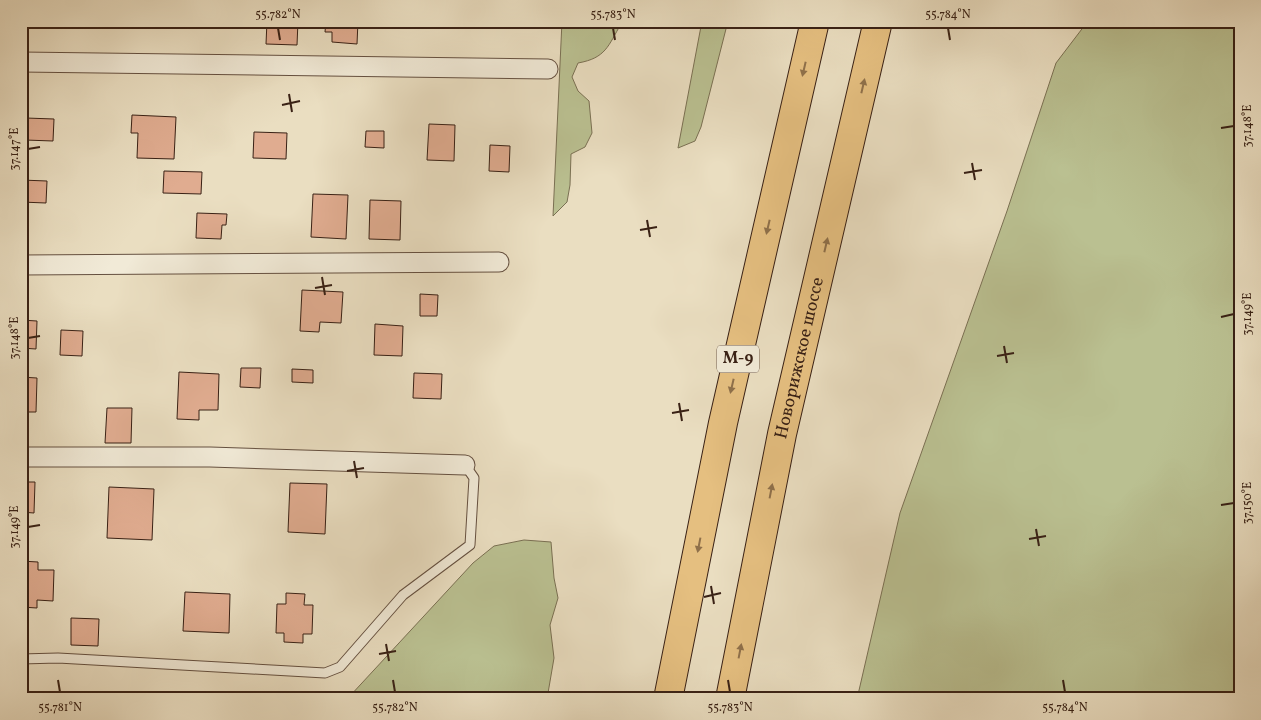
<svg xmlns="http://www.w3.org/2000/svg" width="1261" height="720" viewBox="0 0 1261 720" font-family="Vollkorn,serif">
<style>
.green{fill:#bac091;stroke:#7a7053}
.building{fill:#e0ac90;stroke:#392115}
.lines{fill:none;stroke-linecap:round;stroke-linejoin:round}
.service-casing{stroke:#655040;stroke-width:11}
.minor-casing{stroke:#655040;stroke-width:21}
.motorway-casing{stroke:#392115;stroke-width:30}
.service{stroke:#f1ead7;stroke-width:9}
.minor{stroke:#f1ead7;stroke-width:19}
.motorway{stroke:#e5bf80;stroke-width:28}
.oneway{fill:#8f704a}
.ticks{fill:none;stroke:#392115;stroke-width:2}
.labels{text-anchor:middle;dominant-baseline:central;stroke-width:4;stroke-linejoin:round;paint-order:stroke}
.shield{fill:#f1ead7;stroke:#705d4f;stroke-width:1}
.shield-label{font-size:16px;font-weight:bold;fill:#392115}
.street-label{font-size:18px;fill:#392115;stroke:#f1ead7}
.neatline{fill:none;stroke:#392115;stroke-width:2}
.ticks-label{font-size:12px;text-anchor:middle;fill:#392115}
</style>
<rect width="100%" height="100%" fill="#eadec1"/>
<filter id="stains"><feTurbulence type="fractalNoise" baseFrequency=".004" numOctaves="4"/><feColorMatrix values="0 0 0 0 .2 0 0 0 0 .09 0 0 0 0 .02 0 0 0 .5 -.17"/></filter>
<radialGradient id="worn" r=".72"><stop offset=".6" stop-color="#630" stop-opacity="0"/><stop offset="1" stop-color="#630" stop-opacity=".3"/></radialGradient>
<path class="green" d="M562,21H621V24C608,46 606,58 578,63L572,77L578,91L589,101L592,133L585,147L571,154L570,185L567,202L553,216Z
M702,21H728L701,127L695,141L678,148Z
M1088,21H1240V699H857L900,513L1007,211L1056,63Z
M524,540L551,542L554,578L558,598L550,625L554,658L547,699H342L349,697L473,563L494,546Z"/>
<path class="building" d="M213,21H241V27L213,25Z
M267,21H298L297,45L266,44Z
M326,21H358L357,44L332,42V32H325Z
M132,115L176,117L174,159L137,158L138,133H131Z
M26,118L54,119L53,141L25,140Z
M429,124L455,125L454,161L427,160Z
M366,131H384V148L365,147Z
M254,132L287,133L286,159L253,158Z
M490,145L510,146L509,172L489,171Z
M164,171L202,172L201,194L163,193Z
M21,180L47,181L46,203L21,202Z
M313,194L348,195L346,239L311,237Z
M370,200L401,201L400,240L369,239Z
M197,213L227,214L226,225H222L221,239L196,238Z
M302,290L343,292L341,323L320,322L319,332L300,331Z
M420,294L438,295L437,316H420Z
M21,320L37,321L36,349L21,348Z
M375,324L403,326L402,356L374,355Z
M61,330L83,331L82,356L60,355Z
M241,368H261L260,388L240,387Z
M292,369L313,370V383L292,382Z
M179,372L219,374L218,410H199V420L177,419Z
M414,373L442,374L441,399L413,398Z
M21,377L37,378L36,412H21Z
M107,408H132L131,443H105Z
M21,482H35L34,513L21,512Z
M290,483L327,484L325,534L288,532Z
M109,487L154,489L152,540L107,538Z
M21,561L38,562V570H54L53,601L37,600V608L21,607Z
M185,592L230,594L229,633L183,631Z
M286,593L305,594L304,605H313L312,634H303V643L284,642V633H276L277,604H286Z
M71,618L99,619L98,646L71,645Z"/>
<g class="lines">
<g class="service-casing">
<path id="service" d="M21,659L58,658L325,673L340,667L403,595L470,545L474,478L465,465"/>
</g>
<g class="minor-casing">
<path id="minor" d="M21,62L548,69
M21,265L499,262
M21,457H210L465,465"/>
</g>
<g class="motorway-casing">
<g id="motorway">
<path d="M668,699L723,423L815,21"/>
<path id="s1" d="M730,699L782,434L878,21"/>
</g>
</g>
<use href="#service" class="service"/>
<use href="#minor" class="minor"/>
<use href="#motorway" class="motorway"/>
</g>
<defs><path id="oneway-solid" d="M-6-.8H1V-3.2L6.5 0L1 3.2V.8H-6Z" transform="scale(1.25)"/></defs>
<g class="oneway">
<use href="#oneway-solid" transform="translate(804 69) rotate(103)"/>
<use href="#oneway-solid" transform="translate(863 86) rotate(-77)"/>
<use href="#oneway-solid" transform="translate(768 227) rotate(103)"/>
<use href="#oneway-solid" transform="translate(826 245) rotate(-77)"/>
<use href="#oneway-solid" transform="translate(732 386) rotate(103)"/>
<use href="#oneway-solid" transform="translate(771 491) rotate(-79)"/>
<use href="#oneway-solid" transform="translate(699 545) rotate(101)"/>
<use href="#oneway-solid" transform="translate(740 651) rotate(-79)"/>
</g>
<path class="ticks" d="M278,28L280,40M613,28L615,40M948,28L950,40M289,94L292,112M282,105L300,101M1221,128L1234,126M28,149L40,147M972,163L975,180M964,173L982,170M647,220L650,237M640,230L657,227M322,277L325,295M315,288L332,285M1221,317L1234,314M28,338L40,336M1004,346L1007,363M997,356L1014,353M679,403L682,421M672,413L689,410M354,461L357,478M347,471L364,468M1221,505L1234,503M28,527L40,525M1036,529L1039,546M1029,539L1046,536M711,586L714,604M704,597L721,593M386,644L389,661M379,654L396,651M58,680L60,692M393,680L395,692M728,680L730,692M1063,680L1065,692"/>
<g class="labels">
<rect class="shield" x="717" y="345.5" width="42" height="27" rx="4"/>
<g class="shield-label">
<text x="738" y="359">М-9</text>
</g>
<g class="street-label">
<text stroke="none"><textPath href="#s1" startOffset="348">Новорижское шоссе</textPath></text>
</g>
</g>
<rect width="1261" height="720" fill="none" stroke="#eadec1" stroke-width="55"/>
<rect x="28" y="28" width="1206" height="664" class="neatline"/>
<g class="ticks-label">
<text x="278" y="18">55.782°N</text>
<text x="613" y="18">55.783°N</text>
<text x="948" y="18">55.784°N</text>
<text transform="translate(1247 126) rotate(-90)" y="4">37.148°E</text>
<text transform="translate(14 149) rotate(-90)" y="4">37.147°E</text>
<text transform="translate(1247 314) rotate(-90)" y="4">37.149°E</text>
<text transform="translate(14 338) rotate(-90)" y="4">37.148°E</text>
<text transform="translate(1247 503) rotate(-90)" y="4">37.150°E</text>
<text transform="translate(14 527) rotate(-90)" y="4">37.149°E</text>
<text x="60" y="711">55.781°N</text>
<text x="395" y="711">55.782°N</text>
<text x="730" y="711">55.783°N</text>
<text x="1065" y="711">55.784°N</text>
</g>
<rect width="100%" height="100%" filter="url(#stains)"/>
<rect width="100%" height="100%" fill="url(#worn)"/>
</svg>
